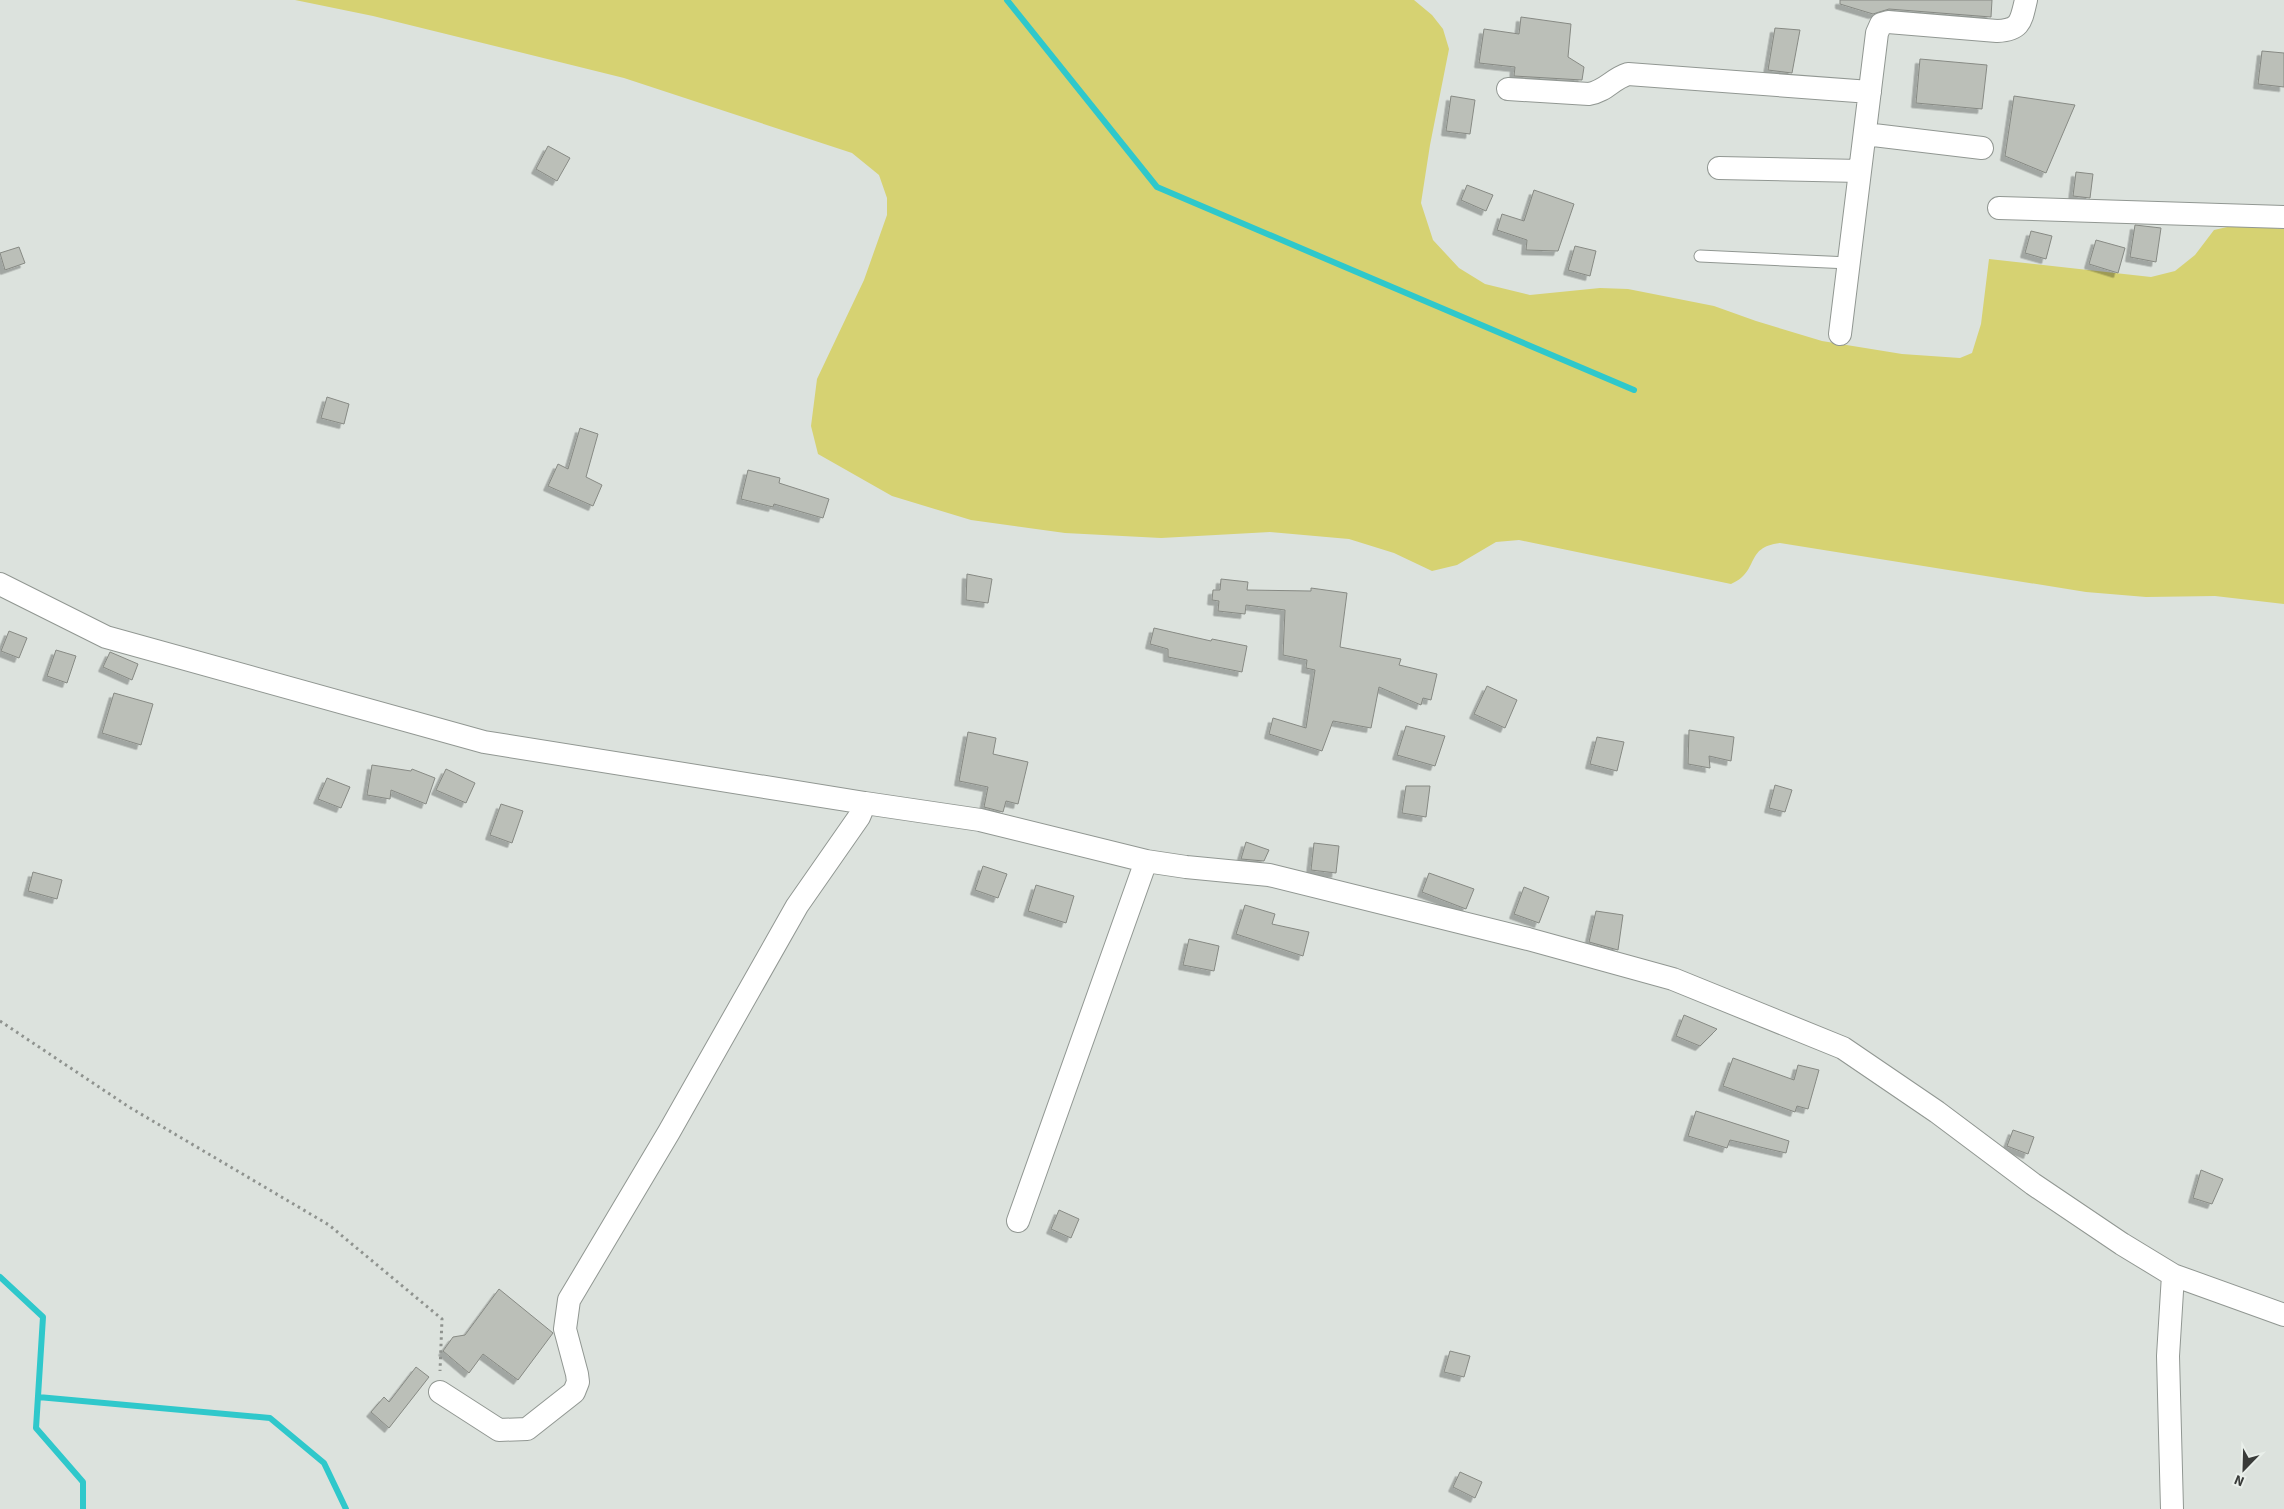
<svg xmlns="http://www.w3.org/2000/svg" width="2284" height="1509" viewBox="0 0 2284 1509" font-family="'Source Sans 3',sans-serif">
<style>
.green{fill:#d6d272}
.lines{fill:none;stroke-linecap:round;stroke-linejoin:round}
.stream{stroke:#2fc8cb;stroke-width:6}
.building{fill:#bbbfb8;stroke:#878a84;filter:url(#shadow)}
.lane-casing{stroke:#919792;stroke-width:13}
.street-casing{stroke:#919792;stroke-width:24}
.path{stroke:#8f938f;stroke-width:3;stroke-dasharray:2.5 4;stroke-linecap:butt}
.lane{stroke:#fff;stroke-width:11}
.street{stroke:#fff;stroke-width:22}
</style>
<defs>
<filter id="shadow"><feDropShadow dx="-4.5" dy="4.5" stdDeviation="0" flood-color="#0004"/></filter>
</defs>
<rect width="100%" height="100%" fill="#dce2dd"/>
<path class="green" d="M295,0H1414L1432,15L1443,29L1449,49L1430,145L1421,203L1433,240L1459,268L1485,284L1530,295L1600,288L1628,289L1714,306L1756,321L1822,341L1902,354L1960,358L1972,353L1981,324L1989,259L2151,277L2175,271L2195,255L2214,230L2236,225L2284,229V604L2215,596L2146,597L2086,592L1780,543C1744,547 1760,572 1731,584L1519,540L1496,542L1457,565L1432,571L1394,553L1349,539L1270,532L1161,538L1065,533L971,520L892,496L818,454L811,426L817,379L864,280L887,215V198L879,175L852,153L624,78L373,16Z"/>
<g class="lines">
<path class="stream" d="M1007,0L1157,187L1634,390
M0,1277L43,1317L36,1428L83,1482V1509
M38,1397L270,1418L324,1463L346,1509"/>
</g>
<path class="building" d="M1840,0H1992L1991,17L1889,9L1873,14L1840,4Z
M1521,17L1571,24L1568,57L1584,67L1582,80L1514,76L1515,67L1479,63L1484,29L1519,34Z
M1775,28L1800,30L1792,73L1768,70Z
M2262,51L2284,53V87L2258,84Z
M1920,59L1987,65L1982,109L1916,103Z
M1451,96L1475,100L1470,134L1446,131Z
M2014,96L2075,105L2046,173L2005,156Z
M548,146L570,158L557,181L536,169Z
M2076,172L2093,174L2090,198L2073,196Z
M1467,185L1493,195L1486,211L1461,200Z
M1534,190L1574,204L1558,251L1526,250L1527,240L1497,230L1502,214L1524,221Z
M2135,225L2161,228L2156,262L2130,257Z
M2031,231L2052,236L2046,259L2025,253Z
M2096,240L2125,248L2118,273L2089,264Z
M1575,246L1596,251L1590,276L1568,270Z
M19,247L25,263L5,270L0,253Z
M327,397L349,404L344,424L321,418Z
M580,428L598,434L586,477L602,485L593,506L548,486L558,464L568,469Z
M748,470L780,478L779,483L829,499L823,518L774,504L773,507L741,499Z
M967,574L992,579L988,603L966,600Z
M1221,579L1248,582L1247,590L1311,591V588L1347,593L1340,647L1401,659L1399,665L1437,674L1431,700L1423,698L1421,705L1379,687L1371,728L1333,721L1322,751L1269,734L1273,718L1306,728L1315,670L1306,668L1307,660L1283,655L1285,610L1246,605L1245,614L1218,611L1219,601L1212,600L1213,590H1220Z
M1154,628L1211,641L1212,639L1247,646L1242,672L1168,657V649L1150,644Z
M9,631L27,638L19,658L1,651Z
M56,650L76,656L67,683L47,676Z
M110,652L138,664L132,680L103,667Z
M1487,686L1517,700L1505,728L1474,714Z
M114,693L153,704L141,745L102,733Z
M1406,726L1445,736L1435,766L1397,755Z
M1689,730L1734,737L1731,761L1709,756L1710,768L1688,764Z
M968,732L996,738L993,754L1028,762L1018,804L1006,801L1003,812L984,807L988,787L959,781Z
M1597,737L1624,742L1617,771L1590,764Z
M372,765L411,771L412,769L435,778L426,804L391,790L390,799L367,795Z
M446,769L475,783L466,803L436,790Z
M327,778L350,787L341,808L318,799Z
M1775,785L1792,790L1785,812L1769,808Z
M1406,786H1430L1426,817L1402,813Z
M501,804L523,811L512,843L490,835Z
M1246,842L1269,850L1264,861L1241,859Z
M1314,843L1339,846L1336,873L1311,870Z
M983,866L1007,874L998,898L975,890Z
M33,872L62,880L57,899L28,891Z
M1429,873L1474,889L1466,909L1422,892Z
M1036,885L1074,896L1066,923L1028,911Z
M1524,887L1549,897L1539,923L1514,914Z
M1245,905L1275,914L1272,924L1309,932L1303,956L1236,934Z
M1596,911L1623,915L1618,950L1589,942Z
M1189,939L1219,946L1214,971L1183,965Z
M1684,1015L1717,1029L1700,1046L1676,1036Z
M1733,1058L1794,1080L1798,1065L1819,1070L1808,1109L1797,1106L1795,1112L1723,1086Z
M1696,1111L1789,1141L1786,1153L1730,1140L1727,1148L1688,1136Z
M2013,1130L2034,1137L2028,1154L2007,1146Z
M2201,1170L2223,1179L2212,1204L2193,1198Z
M1059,1210L1079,1219L1071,1238L1051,1229Z
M499,1289L553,1333L518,1380L483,1354L469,1373L443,1351L453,1337L465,1335Z
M1450,1351L1470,1356L1464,1377L1444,1372Z
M416,1367L429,1377L389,1428L371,1412L384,1397L389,1402Z
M1460,1472L1482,1482L1475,1498L1453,1487Z"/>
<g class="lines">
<g class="lane-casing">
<path id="lane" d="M1700,256L1849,263"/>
</g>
<g class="street-casing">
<path id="street" d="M1508,89L1589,94C1606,91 1612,79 1628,74L1870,92
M1865,134L1982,148
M1719,168L1860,171
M1999,208L2284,217
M1840,334L1877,33L1881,24L1888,22L1997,31C2021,30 2021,21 2026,0
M0,584L106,637L484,742L865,803L859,817L797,906L669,1132L569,1300L565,1329L577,1374L578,1382L574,1392L527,1429L499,1430L440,1392
M865,803L980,820L1146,861
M1018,1221L1146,861L1186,867L1269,875L1528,939L1673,979L1843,1048L1937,1112L2033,1184L2122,1244L2173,1275L2284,1315
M2172,1509L2168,1356L2173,1275"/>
</g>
<path class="path" d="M0,1021L129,1107L329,1225L442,1319L440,1371"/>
<use href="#lane" class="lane"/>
<use href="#street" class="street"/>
</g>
<g transform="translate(2244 1469) rotate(203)" stroke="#e9efea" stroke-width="4" paint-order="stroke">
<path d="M0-4L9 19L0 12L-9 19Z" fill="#393b39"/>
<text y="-8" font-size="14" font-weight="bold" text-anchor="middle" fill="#393b39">N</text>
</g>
</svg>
